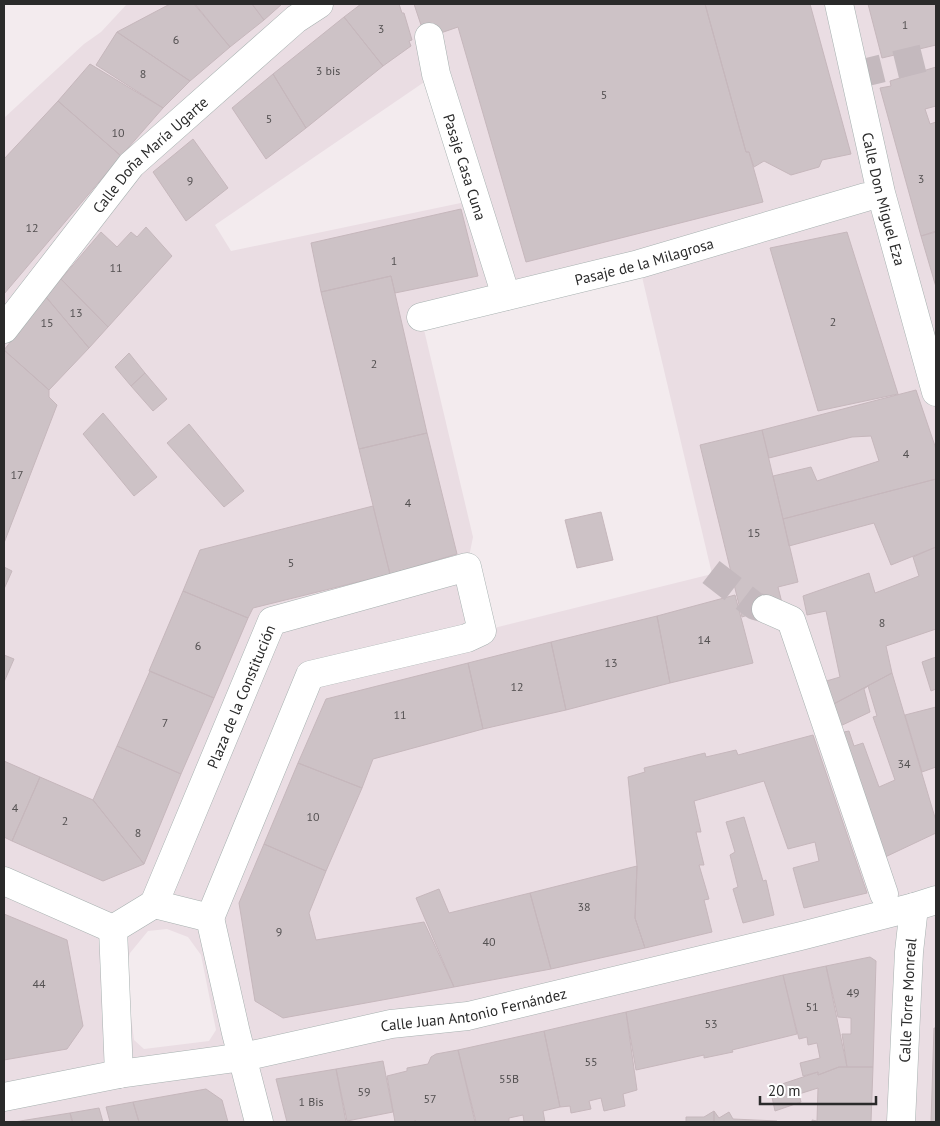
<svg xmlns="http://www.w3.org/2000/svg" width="940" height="1126" viewBox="0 0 940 1126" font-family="'PT Sans',sans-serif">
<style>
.plaza{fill:#f3ebee}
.building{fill:#cdc2c6;stroke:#c6b7bc}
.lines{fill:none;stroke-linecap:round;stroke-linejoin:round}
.minor-tunnel{stroke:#c4b9be;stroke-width:28;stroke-dasharray:28 14;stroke-linecap:butt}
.minor-casing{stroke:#a7b1b0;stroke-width:29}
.minor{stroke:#fff;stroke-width:28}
.labels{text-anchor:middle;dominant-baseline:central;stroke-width:4.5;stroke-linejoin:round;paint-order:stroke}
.number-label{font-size:12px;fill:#535051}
.street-label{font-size:15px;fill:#2a2a2a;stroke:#fff}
</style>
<rect width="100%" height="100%" fill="#eadde3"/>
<path class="plaza" d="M4,4H127L101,32L84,44L4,118Z
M436,74L475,200L231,251L215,225Z
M639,264L712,574L482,631L467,567L473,537L421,317Z
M167,929L188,937L201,955L216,1030L209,1041L144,1049L134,1040L125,970L130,953L148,931Z"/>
<path class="building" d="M170,4H194L230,47L190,81L117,32Z
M195,4H252L264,20L230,47Z
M252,4H282L264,20Z
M361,4H399L402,13H404L412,40L409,41L411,46L383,66L344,17Z
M414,4H705L746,152H749L763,202L526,262L458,27L429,37H425Z
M705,4H810L851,154L822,160L819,167L791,175L764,161L754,167L749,152H746Z
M868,4H936V45L882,58Z
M344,17L383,66L306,128L273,74Z
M117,32L190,81L163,108L96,65Z
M90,64L163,108L121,156L58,101Z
M936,67V106L925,109L930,124L936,122V231L921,236L880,88L891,86L890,81Z
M273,74L306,128L266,159L232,108Z
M58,101L121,156L4,294V159Z
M193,139L228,188L186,221L153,172Z
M461,209L478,276L395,293L391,276L321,292L311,243Z
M146,227L172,256L108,327L61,279L101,232L117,247L131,232L137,237Z
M847,232L898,394L818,411L770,248Z
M936,232V287L921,236Z
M391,276L427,433L359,449L321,292Z
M61,279L108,327L89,348L46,297Z
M46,297L89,348L49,390L4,350Z
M4,350L49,390V397L57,405L4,543Z
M129,353L145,373L131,386L115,367Z
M145,373L167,399L153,411L131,386Z
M916,390L936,449V479L783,519L773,476L811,467L817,481L879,461L871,436L852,437L769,458L762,430Z
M103,413L157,477L134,496L83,434Z
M189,424L244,491L224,507L167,443Z
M762,430L798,582L778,587L783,607L766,609L742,617L700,445Z
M427,433L457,554L390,574L359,449Z
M936,479V547L891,565L874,523L789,546L783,519Z
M373,506L390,574L253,608L248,618L183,591L200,550Z
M601,512L613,560L577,568L565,520Z
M936,547V629L886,646L892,673L828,707L823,682L840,677L826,611L807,615L803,596L869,573L875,593L919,576L913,557Z
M4,567L12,571L4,589Z
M183,591L248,618L214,698L149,671Z
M735,595L753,663L670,683L657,616Z
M657,616L670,683L566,710L551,642Z
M551,642L566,710L483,729L468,663Z
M4,655L14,659L4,682Z
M936,657V689L931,691L922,662Z
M468,663L483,729L373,759L362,788L298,763L326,699Z
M150,671L214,698L181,774L117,746Z
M892,673L936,821V833L883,858L839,733L849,731L854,746L863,743L879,787L895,780L873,717L877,716L868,686L864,689L870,712L836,728L828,707Z
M936,707V767L922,772L905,715Z
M813,735L867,893L804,908L793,868L819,861L815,842L788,849L764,781L694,801L701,832H696L704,865H699L709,899L704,900L712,932L645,948L635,918L637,866L628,777L645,772L644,768L705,753L706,757L736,750L738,755Z
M117,746L181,774L144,864L93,800Z
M4,761L40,777L12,841L4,837Z
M298,763L362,788L326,871L264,844Z
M40,777L93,800L144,864L103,881L12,841Z
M744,817L763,881L766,880L774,915L743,923L733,889L738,887L730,855L735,852L726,822Z
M264,844L326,871L309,913L316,940L424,922L454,987L283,1018L255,1001L239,903Z
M637,866L635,918L645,948L551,969L530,893Z
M439,889L449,913L530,893L551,969L454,987L416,898Z
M4,914L67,940L83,1026L67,1049L4,1060Z
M870,957L876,961L873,1067H847L842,1034H851V1018L838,1017L826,966Z
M826,966L847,1067H839L818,1075V1072L803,1076L800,1063L820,1058L817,1043L808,1045L807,1037L799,1039L783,975Z
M783,975L797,1034L732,1050L733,1052L704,1058V1055L636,1070L626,1012Z
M626,1012L637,1090L623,1094L625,1106L604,1111L601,1098L589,1101L591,1109L571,1113L570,1106L560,1107L544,1031Z
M934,1028H936V1122H931Z
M544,1031L560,1107L543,1111L545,1122H524L523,1115L509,1118V1122H476L458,1050Z
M458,1050L475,1122H417L415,1120L414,1122H395L387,1076L407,1071V1068L428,1064L431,1057L436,1054Z
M383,1061L393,1112L347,1121L336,1069Z
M839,1067H873L871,1122H812V1120L817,1121L818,1088L799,1094L801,1102L775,1111L770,1088L818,1072V1075Z
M336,1069L346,1122H287L276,1079Z
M206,1089L222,1100L228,1122H139L133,1102Z
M133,1102L139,1122H110L106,1107Z
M99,1108L103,1122H73L70,1113Z
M714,1111V1122H686V1117H704Z
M714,1111L719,1118L729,1112L733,1119L777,1121V1122H714Z
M70,1113L72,1122H14Z"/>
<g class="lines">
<path class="minor-tunnel" d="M855,75L936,55
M711,572L755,606L766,609"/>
<g class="minor-casing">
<g id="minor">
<path id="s1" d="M839,4L881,193L936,392"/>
<path id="s2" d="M429,37L436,74L506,296"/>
<path id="s3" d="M421,317L639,264L866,197"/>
<path id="s4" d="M4,329L131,165L296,19L319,4"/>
<path d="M766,609L791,620L884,894"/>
<path d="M4,881L113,929"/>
<path id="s5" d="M154,904L272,621L467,567L482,631L467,638L310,675L210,918"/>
<path d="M119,1074L113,929L154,904L210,918L236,1033L259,1122"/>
<path id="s6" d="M4,1097L119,1074L243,1057L391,1024L468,1016L801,936L914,907L936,900"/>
<path id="s7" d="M901,1122L909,952L914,907"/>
</g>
</g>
<use href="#minor" class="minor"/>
</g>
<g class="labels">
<g class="number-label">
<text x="905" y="24">1</text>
<text x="381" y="28">3</text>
<text x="176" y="39">6</text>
<text x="328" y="70">3 bis</text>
<text x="143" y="73">8</text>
<text x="604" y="94">5</text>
<text x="269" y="118">5</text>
<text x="118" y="132">10</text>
<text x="921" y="178">3</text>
<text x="190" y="180">9</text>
<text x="32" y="227">12</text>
<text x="394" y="260">1</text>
<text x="116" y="267">11</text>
<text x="76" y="312">13</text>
<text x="833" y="321">2</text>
<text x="47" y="322">15</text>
<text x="374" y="363">2</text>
<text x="906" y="453">4</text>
<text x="17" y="474">17</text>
<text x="408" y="502">4</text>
<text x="754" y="532">15</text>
<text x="291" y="562">5</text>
<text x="882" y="622">8</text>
<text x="704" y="639">14</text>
<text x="198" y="645">6</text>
<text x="611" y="662">13</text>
<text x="517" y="686">12</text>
<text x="400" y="714">11</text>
<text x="165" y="722">7</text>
<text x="904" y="763">34</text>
<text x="15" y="807">4</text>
<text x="313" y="816">10</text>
<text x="65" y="820">2</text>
<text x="138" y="832">8</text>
<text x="584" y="906">38</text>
<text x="279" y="931">9</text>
<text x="489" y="941">40</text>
<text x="39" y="983">44</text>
<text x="853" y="992">49</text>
<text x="812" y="1006">51</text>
<text x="711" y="1023">53</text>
<text x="591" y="1061">55</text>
<text x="509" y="1078">55B</text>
<text x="364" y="1091">59</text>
<text x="430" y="1098">57</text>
<text x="311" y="1101">1 Bis</text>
</g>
<g class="street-label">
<text stroke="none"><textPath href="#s4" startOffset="228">Calle Doña María Ugarte</textPath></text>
<text stroke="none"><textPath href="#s2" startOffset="135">Pasaje Casa Cuna</textPath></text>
<text stroke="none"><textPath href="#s1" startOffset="200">Calle Don Miguel Eza</textPath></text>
<text stroke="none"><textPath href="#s3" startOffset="230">Pasaje de la Milagrosa</textPath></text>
<text stroke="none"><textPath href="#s5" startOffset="225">Plaza de la Constitución</textPath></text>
<text stroke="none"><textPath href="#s7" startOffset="122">Calle Torre Monreal</textPath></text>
<text stroke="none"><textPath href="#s6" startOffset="478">Calle Juan Antonio Fernández</textPath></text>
</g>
</g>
<rect width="940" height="1126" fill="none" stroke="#2a2a2a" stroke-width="10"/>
<path d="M760 1096v8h116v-8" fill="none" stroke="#2a2a2a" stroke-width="2.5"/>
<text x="768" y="1096" font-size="15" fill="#2a2a2a" stroke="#ffffff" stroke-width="4" paint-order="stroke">20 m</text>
</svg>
